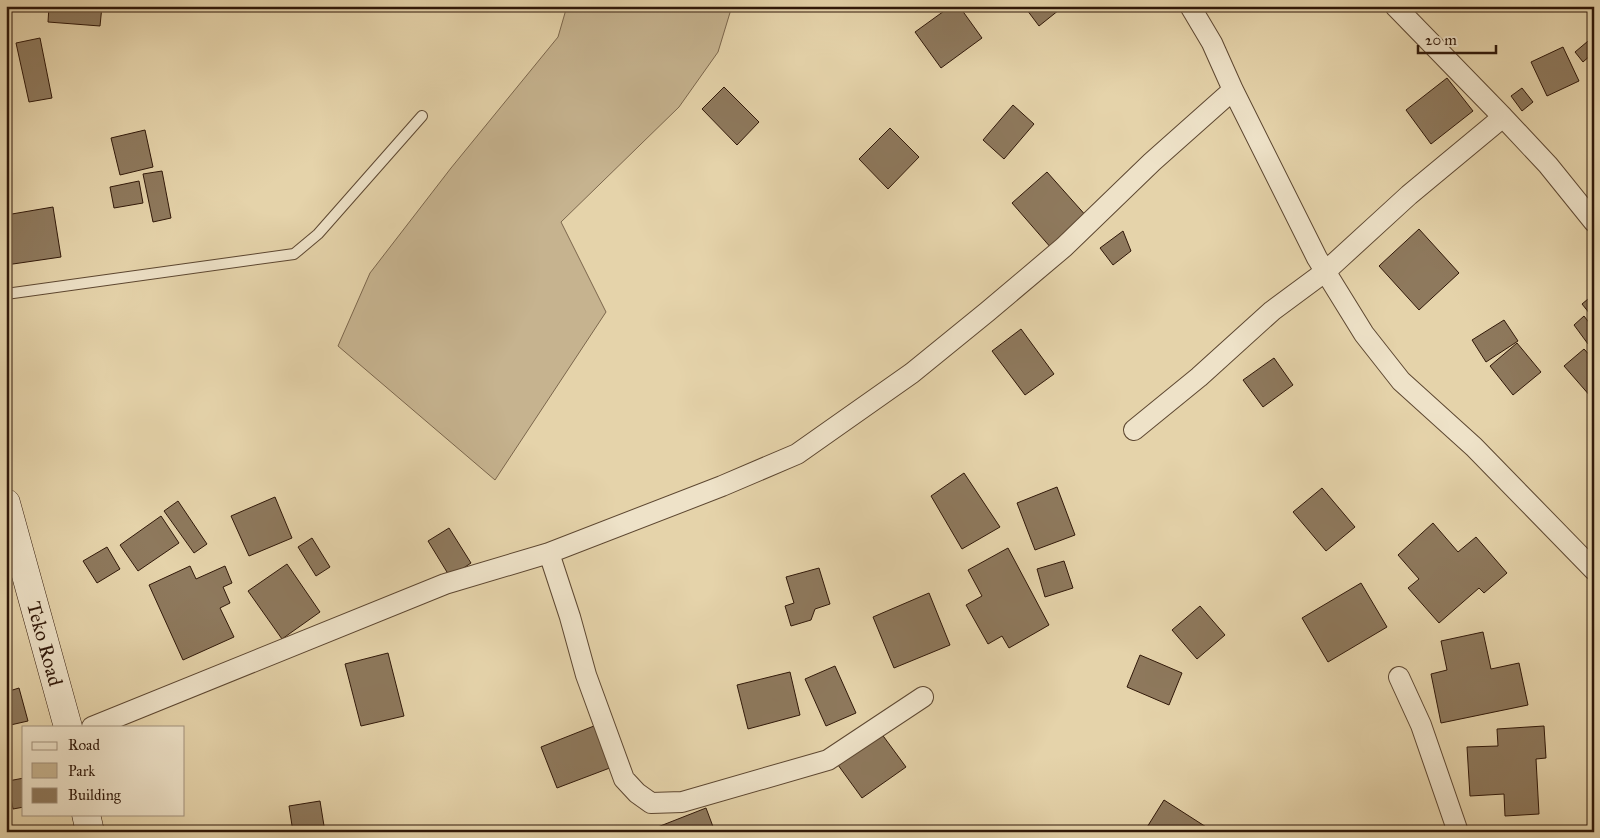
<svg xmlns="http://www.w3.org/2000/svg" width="1600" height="838" viewBox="0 0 1600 838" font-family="'IM FELL Great Primer',serif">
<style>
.green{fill:#c6b38f;stroke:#7b664c}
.building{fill:#8e795d;stroke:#301809}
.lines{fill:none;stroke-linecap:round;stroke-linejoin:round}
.lane-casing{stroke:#5d4731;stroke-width:12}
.street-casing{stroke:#5d4731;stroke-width:22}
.secondary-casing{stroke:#301809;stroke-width:29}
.lane{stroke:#eee2c8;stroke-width:10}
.street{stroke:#eee2c8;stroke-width:20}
.secondary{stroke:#eee2c8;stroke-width:28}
.labels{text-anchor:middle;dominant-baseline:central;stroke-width:4;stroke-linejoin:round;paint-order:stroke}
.street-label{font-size:20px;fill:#301809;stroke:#eee2c8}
</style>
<rect width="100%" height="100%" fill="#e5d3aa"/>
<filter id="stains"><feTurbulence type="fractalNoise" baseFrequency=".004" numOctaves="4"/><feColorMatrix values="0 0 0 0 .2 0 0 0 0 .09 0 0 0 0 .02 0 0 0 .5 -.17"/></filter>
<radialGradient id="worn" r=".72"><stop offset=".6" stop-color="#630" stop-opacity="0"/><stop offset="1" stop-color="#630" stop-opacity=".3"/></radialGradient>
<path class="green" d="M567,6H732L718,52L679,107L561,222L606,312L495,480L338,346L370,273L451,168L558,37Z"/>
<path class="building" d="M49,6H102L100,26L48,22Z
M951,6H959L982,38L941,68L915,32Z
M1024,6H1064L1039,26Z
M1594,36V56L1592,54L1583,62L1575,52Z
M40,38L52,98L29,102L16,43Z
M1563,47L1579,81L1547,96L1531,62Z
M1447,78L1473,111L1431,144L1406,110Z
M724,87L759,122L737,145L702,109Z
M1522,88L1533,102L1522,111L1511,96Z
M1013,105L1034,124L1004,159L983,140Z
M890,128L919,157L888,189L859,159Z
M145,130L153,167L120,175L111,138Z
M162,171L171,218L153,222L143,174Z
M1047,172L1088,218L1052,249L1012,203Z
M139,181L143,203L114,208L110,187Z
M53,207L61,257L6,265V215Z
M1419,229L1459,273L1419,310L1379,266Z
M1123,231L1131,251L1113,265L1100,248Z
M1594,294V319L1582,304Z
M1584,316L1594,329V340L1588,344L1574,325Z
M1504,320L1518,341L1486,362L1472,340Z
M1021,329L1054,374L1025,395L992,351Z
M1517,343L1541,372L1513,395L1490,366Z
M1584,349L1594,360V395L1591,397L1564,366Z
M1274,358L1293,385L1263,407L1243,380Z
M964,473L1000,527L962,549L931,496Z
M1057,487L1075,535L1035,550L1017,503Z
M1322,488L1355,527L1326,551L1293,512Z
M275,497L292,538L249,556L231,516Z
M178,501L207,544L194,553L164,511Z
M161,516L179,543L138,571L120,545Z
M1433,523L1458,552L1476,537L1507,573L1484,593L1479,588L1439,623L1408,588L1419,579L1398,555Z
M449,528L471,563L450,577L428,541Z
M312,538L330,567L316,576L298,547Z
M107,547L120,569L97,583L83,561Z
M1008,548L1049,625L1009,648L1002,636L988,644L966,605L982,596L968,570Z
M1064,561L1073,588L1045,597L1037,569Z
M287,564L320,612L282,639L248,591Z
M190,566L196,579L225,566L232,583L223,587L230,603L220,608L234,637L183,660L149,585Z
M819,568L830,604L815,609L811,620L791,626L785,606L794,603L786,577Z
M1361,583L1387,627L1328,662L1302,618Z
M929,593L950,645L894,668L873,617Z
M1200,606L1225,635L1197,659L1172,630Z
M1483,632L1491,669L1519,663L1528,705L1441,723L1431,674L1447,670L1441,641Z
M388,653L404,716L361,726L345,664Z
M1140,655L1182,673L1169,705L1127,687Z
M835,666L856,713L826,726L805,679Z
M790,672L800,715L748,729L737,685Z
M19,688L28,721L6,726V692Z
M599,724L615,766L557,788L541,747Z
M1544,726L1546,758L1536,759L1539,814L1505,816L1504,794L1470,796L1467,747L1498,746L1497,729Z
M881,733L906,767L862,798L838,765Z
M24,778V807L13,809L8,781Z
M1164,800L1214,832H1144Z
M320,801L325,832H293L289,806Z
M706,808L715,832H645Z"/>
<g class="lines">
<g class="lane-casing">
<path id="lane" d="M6,294L294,254L318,234L422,116"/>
</g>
<g class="street-casing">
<path id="street" d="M1190,6L1212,43L1233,90L1317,258L1364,334L1401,381L1474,447L1594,570
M1395,6L1503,117
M1134,430L1199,377L1272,311L1326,271L1409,195L1503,117L1548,165L1594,222
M549,553L722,486L797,454L912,373L987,312L1064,247L1152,162L1233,90
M1399,677L1421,725L1458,832
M92,727L445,584L549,553L570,617L586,675L624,779L637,793L651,803L682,802L828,760L923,697"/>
</g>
<g class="secondary-casing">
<g id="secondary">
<path id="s1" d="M6,503L68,727"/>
<path d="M86,814L90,832"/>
</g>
</g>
<use href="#lane" class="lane"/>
<use href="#street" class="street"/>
<use href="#secondary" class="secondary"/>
</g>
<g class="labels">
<g class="street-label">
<text stroke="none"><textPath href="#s1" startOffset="146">Teko Road</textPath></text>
</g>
</g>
<rect width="1600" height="838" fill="none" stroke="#e5d3aa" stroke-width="25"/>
<rect x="8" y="8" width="1585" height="823" fill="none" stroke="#301809" stroke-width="2.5"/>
<rect x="12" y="12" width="1575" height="813" fill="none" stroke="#301809"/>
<rect x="22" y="726" width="162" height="90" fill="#eee2c8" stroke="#a2917c"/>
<rect x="32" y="742" width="25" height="8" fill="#eee2c8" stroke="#a2917c"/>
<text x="68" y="750" font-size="15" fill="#301809">Road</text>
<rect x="32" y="763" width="25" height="15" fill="#c6b38f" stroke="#a2917c"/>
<text x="68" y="776" font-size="15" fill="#301809">Park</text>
<rect x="32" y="788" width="25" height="15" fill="#8e795d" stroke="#a2917c"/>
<text x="68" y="800" font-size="15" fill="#301809">Building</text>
<path d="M1418 45v8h78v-8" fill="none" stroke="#301809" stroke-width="2.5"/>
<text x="1425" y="45" font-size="15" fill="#301809" stroke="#eee2c8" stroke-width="4" paint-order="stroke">20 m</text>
<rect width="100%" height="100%" filter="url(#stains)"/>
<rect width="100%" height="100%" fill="url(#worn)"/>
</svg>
